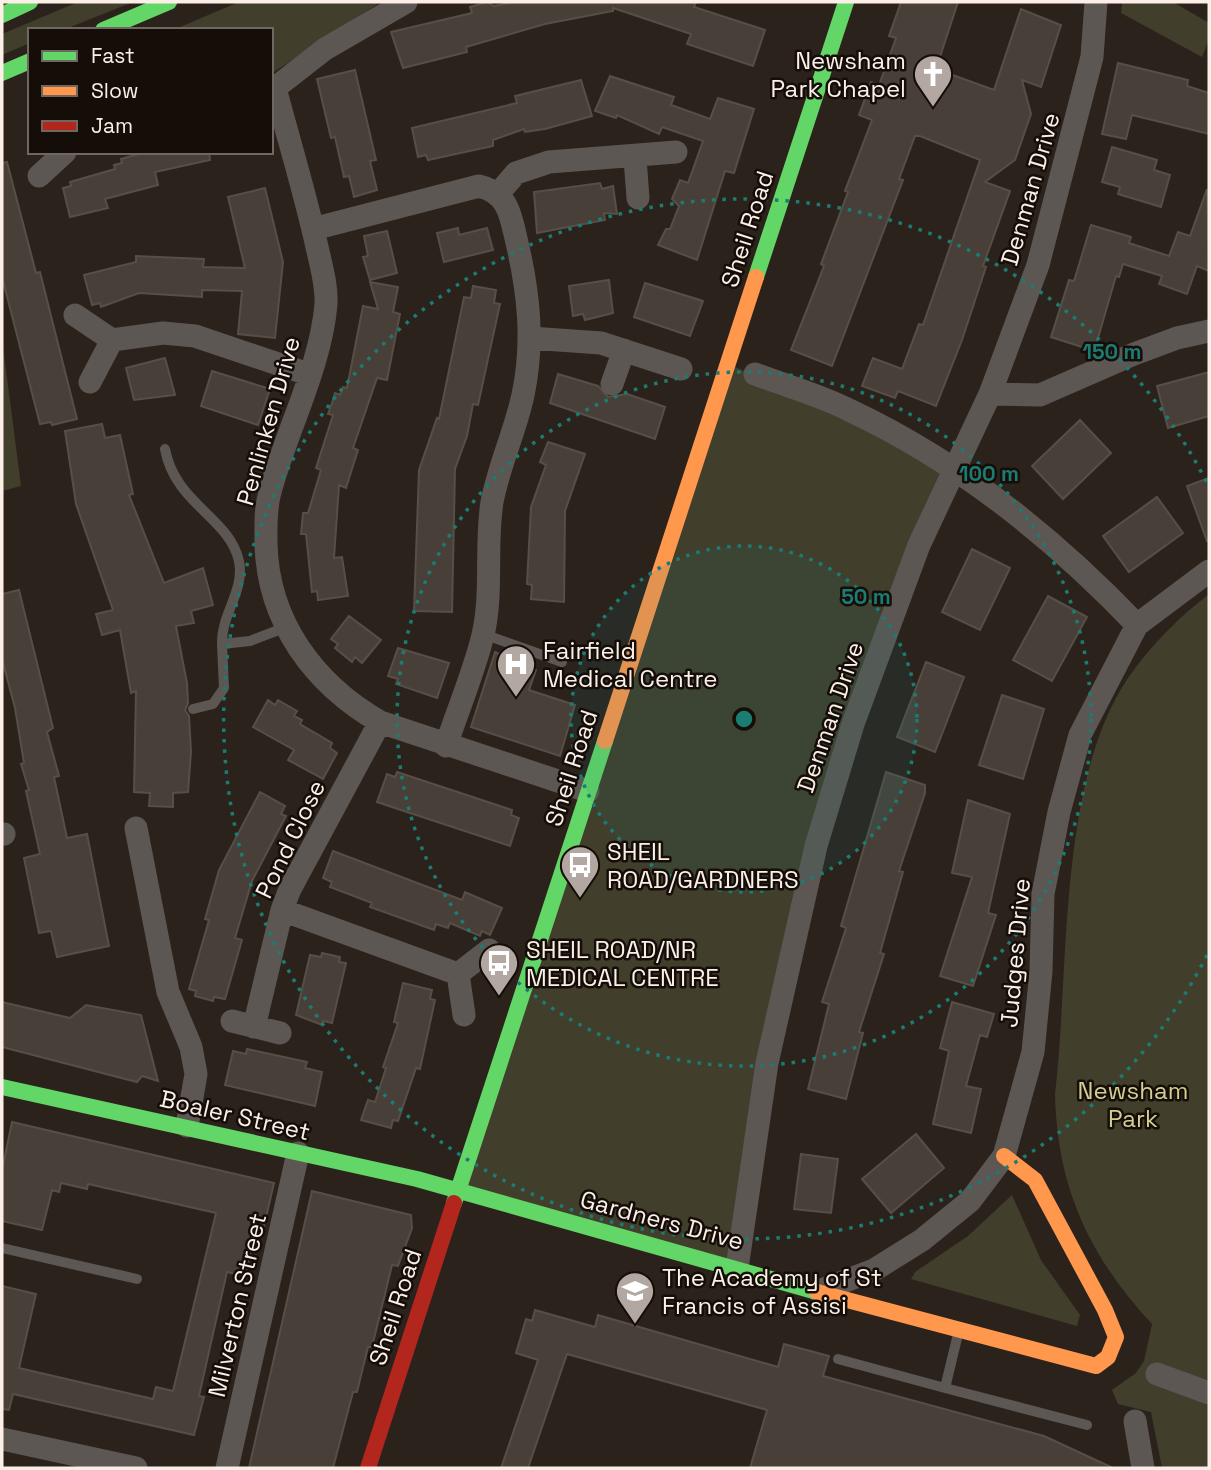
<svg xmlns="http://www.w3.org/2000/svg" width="1211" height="1470" viewBox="0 0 1211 1470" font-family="'Space Grotesk',sans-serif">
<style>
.green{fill:#413e2c}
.building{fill:#484038;stroke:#574e48;stroke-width:2}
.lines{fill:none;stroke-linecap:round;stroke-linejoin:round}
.lane{stroke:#5d5754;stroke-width:10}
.street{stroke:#5d5754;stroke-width:23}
.fast{stroke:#63d668;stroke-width:16}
.slow{stroke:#ff974d;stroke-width:16}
.jam{stroke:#b3261e;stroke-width:16}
.ring{fill:none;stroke:#1b7c74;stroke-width:3.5;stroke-dasharray:3.5 7}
.labels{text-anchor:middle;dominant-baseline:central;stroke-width:5;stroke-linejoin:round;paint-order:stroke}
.poi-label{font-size:24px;fill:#fbefe8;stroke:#140d08;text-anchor:start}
.street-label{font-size:24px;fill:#fbefe8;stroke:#140d08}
.park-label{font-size:24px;fill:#d4ce92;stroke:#140d08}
.centre{fill:#1b7c74;stroke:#140d08;stroke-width:3.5}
.ring-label{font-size:21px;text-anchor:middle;font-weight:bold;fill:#1b7c74;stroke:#140d08;stroke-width:5;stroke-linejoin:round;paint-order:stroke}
</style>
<rect width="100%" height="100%" fill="#2c221c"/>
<path class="green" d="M78,2H133L63,30H30V43L2,55V34Z
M239,2H381L274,72L271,73V30H173Z
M1122,2H1173L1209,23V39L1202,57L1121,13Z
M2,339L21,486L2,491Z
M727,363L954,470L816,846L737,1268L457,1190Z
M1209,594V1468H1162L1151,1412L1118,1404L1112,1390L1136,1373L1144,1361L1152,1324C1089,1256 1057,1187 1055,1094C1070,970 1057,783 1128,678C1151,645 1178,618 1209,594Z
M1012,1195L1041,1260L1080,1315L1077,1326L911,1279L915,1272L968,1236Z"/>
<path class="building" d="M487,2L494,6L516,2H696L694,7L765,30L753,66L687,44L691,34L613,8V11L545,24L466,47L467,52L403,68L391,32L472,13L470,7Z
M901,2H958L936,69L994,90L1021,9L1061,25L1041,87L1022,80L1031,114L1015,160L985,182L1010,191L983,266L986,267L962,340L936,406L898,391L895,398L862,386L873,358L902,369L919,324L923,325L980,160L920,136H915L899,179L903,180L832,366L791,350L824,266L821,264L848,192L845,191L872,120L859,115L871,82L879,85L896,38L889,36Z
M1118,63L1188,80L1187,86L1209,93V134L1132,115L1126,139L1102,134Z
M355,70L376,160L370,161L377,190L354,197L349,176L344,177L335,137L331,138L317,79Z
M610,76L674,97L671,105L710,119L718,98L754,109L734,173L725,171L697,260L658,245L666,229H670L679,206L672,199L680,180L688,183L703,141L662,127L659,134L617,115L616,118L595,111Z
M581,80L592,116L545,129L525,132L524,129L493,140V146L428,160L426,155L418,157L412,128L517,103L515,96Z
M1112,147L1157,160L1154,170L1170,175L1161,207L1118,194L1120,187L1102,182Z
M146,152H209L210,160L155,172L158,185L105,199L108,208L70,217L63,188L71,186L70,182L115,169L114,165L122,163L121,159Z
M7,162L36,273L40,272L45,292L77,419L52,425L51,422L40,424L2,277V163Z
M600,183L602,189L613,186L617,214L604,213L605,220L537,233L534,192Z
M265,188L283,262L275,338L238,334L242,291L202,290V297L139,293L101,307L100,303L92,305L84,275L136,262V256L204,259L203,267L245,268L228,197Z
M1207,189L1209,271L1197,266L1187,294L1159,284L1162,276L1123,264L1119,277L1116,276L1096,345L1088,349L1051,337L1069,280L1074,281L1091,225L1131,237L1129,243L1169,256L1178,232L1190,236Z
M458,228L459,235L487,228L493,250L444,262L437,233Z
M387,231L397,273L370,280L363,257L368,256L364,236Z
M609,280L613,313L585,320L583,314L573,316L569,286Z
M370,282L398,287L393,312L400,314L387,380L377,378L353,448L358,450L346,488L339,485L334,558L342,557L348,596L318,600L317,591L312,592L306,534H301L303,513H308L321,470L316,468L333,415L328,414L332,403L335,393L340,395L343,387L347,388L363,306L378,309Z
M645,283L703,301L690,336L634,317Z
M473,286L496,290L494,303L500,304L478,405L473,404L467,436L455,469L452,612L414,611L419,470L437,418L439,419L464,297L471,298Z
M165,358L175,395L134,400L126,368Z
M212,371L270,389L258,425L201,406Z
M1209,372V416L1168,428L1157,386Z
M558,374L598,386L608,397L627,394L665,407L655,439L550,403Z
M1080,420L1111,453L1063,499L1032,466Z
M102,424L105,438L120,435L133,494L129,495L164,583L203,568L213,605L191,611L194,623L176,626L187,683L188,703L185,710L189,716L191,752L188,792L173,793V807L149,806L150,793L134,792L136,691L131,693L120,630L102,635L96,614L113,610L76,504L65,431Z
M548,442L585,454L565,511L564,602L531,599L532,585L527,584L531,507L546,465L540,462Z
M1209,478V540L1207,541L1187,486Z
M1157,497L1183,533L1129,572L1103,536Z
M972,549L1010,568L980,630L942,612Z
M19,590L53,728L47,732L59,776L54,777L67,838L87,834L109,946L57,957L51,931L39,933L24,858L40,854L26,791L29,790L21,764L24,763L15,708L2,659V594Z
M1048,596L1087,617L1052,681L1013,660Z
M349,616L381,640L362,663L355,657L352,662L335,648L338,644L331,639Z
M398,648L449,663L437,698L396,684L398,679L388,676Z
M495,652L536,670L529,690L575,705L560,756L471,727Z
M926,662L964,677L935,752L897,737Z
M1002,695L1044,709L1023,779L979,765Z
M268,700L275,705L278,700L297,711L294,716L302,720L300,724L332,743L330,748L337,753L323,779L288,760L294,750L253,727Z
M397,772L512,810L511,815L519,818L510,846L377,802L387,774L395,777Z
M886,772L925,785V793L899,871L903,872L880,953L884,954L859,1032L863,1033L846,1099L808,1089L829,1004L822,1002L846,928L841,926Z
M260,792L285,806L281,814L286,816L252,881L235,938L242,940L225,999L214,997L213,1001L195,996L196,991L189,989L209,920L205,919L219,870Z
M968,800L1010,814L988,913L996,915L973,986L940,976L972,877L952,873Z
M333,851L462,900L465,892L502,908L490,935L482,931L480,936L450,923L448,928L436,924L434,930L370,907L372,903L330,887L332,882L323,878Z
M322,953L340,957L339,962L346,963L332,1023L323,1021L322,1025L296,1015L310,955L321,957Z
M403,983L432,990L430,999L435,1000L420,1069L416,1068L398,1121L393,1120L391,1128L361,1120L368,1100L375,1102L386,1068L383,1067L398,1023L394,1022Z
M2,1002L70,1018L86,1005L141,1015L158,1081L142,1076L137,1082L2,1047Z
M952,1002L994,1014L987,1037L980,1035L966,1086L981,1089L971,1133L933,1124L949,1051L940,1048Z
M247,1049L307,1062L305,1068L322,1072L315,1106L225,1085L233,1051L246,1054Z
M12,1122L274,1183L264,1226L257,1225L245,1276L227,1272L199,1396L204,1397L194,1435L13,1394L9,1410L2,1409V1286L36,1294L19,1368L153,1399L156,1387L173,1391L216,1213L88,1184L87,1189L61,1183L59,1192L52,1190L42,1230L2,1221V1170Z
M916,1134L944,1168L891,1213L862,1179Z
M801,1154L838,1159L831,1213L794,1209Z
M312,1191L411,1215L412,1228L398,1266L392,1265L372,1347H368L357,1392H353L333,1468H249Z
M535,1310L595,1327L598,1315L778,1367L784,1344L829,1356L823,1376L1044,1436L1113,1468H750L767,1410L567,1354L528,1468H501L538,1360L516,1353L526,1319L532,1321Z"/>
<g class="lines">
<path class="lane" d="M165,449C175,504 229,517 239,561C245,591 221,614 222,644L250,641L284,628
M483,634L562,662
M193,709L213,704L224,688L222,644
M2,1248L137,1279
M958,1334L945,1388L1087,1425
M838,1359L945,1388"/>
<path class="street" d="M406,2L325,49L275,88C289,141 305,193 317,247C321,265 327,285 326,304C321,366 286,432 270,492C265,509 266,527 266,544C268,622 314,684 380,722L588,791
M635,158L638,198
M39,176L65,152
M498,194L516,173L549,162L676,152
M313,229L479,186C509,193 511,217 517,243C529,294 534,343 523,395C515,432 499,465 492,502C485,546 493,592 483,635C474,672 458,709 446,746
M75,315L112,340L163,333L195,336L308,374
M530,338L601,343L681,369
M755,374C786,386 820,395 849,410C958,461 1055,539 1137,625
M90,382L112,340
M612,384L624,350
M990,394L1040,395L1134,354L1177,338L1209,331
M136,828L168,992L191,1047L196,1074L187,1126
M2,834H4
M282,910L458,974
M464,1015L458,974L489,950
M232,1021L280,1033
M254,1027L282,910L290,889L380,722
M737,1268L767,1063L816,846L853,724L919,545L990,394L1038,265L1092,57L1096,2
M819,1291L874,1270L922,1240L970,1201L1004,1156L1033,1052L1041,971L1043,894L1059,812L1080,735L1137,625L1209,571
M1157,1374L1209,1393
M1135,1421L1143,1468
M2,1439L136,1468
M227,1468L298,1153"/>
<path class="fast" d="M2,15L30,2
M103,30L169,2
M2,73L30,61
M756,277L846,2
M2,1087L417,1179L817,1292
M454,1203L605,741"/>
<path class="slow" d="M605,741L756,277
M817,1292L1096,1366L1108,1357L1116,1337L1105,1310L1035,1180L1004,1156"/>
<path class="jam" d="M368,1468L454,1203"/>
</g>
<circle cx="744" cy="719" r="173" fill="#1b7c74" fill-opacity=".12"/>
<g class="ring">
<circle cx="744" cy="719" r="173"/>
<circle cx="744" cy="719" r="347"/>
<path d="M1207 955A520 520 0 1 1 1207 483"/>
</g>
<defs>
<g id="church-pin" transform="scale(2.0125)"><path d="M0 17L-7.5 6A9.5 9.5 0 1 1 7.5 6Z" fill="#b3a7a1" stroke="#140d08"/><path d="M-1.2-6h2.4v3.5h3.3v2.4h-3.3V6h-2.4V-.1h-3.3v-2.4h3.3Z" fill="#fff"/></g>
<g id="hospital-pin" transform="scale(2.0125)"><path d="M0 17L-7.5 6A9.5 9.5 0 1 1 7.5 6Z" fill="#b3a7a1" stroke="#140d08"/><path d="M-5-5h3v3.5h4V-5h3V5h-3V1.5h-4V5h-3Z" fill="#fff"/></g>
<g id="bus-pin" transform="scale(2.0125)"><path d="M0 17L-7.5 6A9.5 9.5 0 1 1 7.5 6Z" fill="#b3a7a1" stroke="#140d08"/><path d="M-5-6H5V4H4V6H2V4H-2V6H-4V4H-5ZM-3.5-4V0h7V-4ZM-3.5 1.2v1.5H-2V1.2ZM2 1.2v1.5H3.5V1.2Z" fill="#fff"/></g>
<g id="school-pin" transform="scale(2.0125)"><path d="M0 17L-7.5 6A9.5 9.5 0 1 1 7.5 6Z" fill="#b3a7a1" stroke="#140d08"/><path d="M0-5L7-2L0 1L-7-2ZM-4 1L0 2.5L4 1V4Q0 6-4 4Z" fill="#fff"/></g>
</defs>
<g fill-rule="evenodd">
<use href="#church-pin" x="933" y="74"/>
<use href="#hospital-pin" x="516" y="664"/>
<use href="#bus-pin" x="580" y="865"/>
<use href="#bus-pin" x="499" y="963"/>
<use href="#school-pin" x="635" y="1291"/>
</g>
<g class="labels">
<g class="poi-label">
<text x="906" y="60" text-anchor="end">Newsham<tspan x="906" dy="28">Park Chapel</tspan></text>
<text x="543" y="650">Fairfield<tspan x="543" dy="28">Medical Centre</tspan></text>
<text x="607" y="851">SHEIL<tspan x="607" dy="28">ROAD/GARDNERS</tspan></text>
<text x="526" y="949">SHEIL ROAD/NR<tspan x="526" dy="28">MEDICAL CENTRE</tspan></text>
<text x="662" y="1277">The Academy of St<tspan x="662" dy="28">Francis of Assisi</tspan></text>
</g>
<g class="street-label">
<text transform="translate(1030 189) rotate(-74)">Denman Drive</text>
<text transform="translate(747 229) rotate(-72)">Sheil Road</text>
<text transform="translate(268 421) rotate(-74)">Penlinken Drive</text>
<text transform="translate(830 717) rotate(-71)">Denman Drive</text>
<text transform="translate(571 768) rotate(-72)">Sheil Road</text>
<text transform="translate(290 839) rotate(-64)">Pond Close</text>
<text transform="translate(1015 953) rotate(-85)">Judges Drive</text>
<text transform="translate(235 1115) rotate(13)">Boaler Street</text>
<text transform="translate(662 1220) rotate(15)">Gardners Drive</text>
<text transform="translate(237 1305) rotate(-77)">Milverton Street</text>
<text transform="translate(395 1307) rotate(-72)">Sheil Road</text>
</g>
<g class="park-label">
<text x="1133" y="1090">Newsham<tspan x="1133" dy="28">Park</tspan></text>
</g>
</g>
<circle cx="744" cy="719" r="10" class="centre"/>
<g class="ring-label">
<text x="1112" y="359">150 m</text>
<text x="989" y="481">100 m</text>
<text x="866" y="604">50 m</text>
</g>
<rect width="1211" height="1470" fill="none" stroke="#fbefe8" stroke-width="7"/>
<rect x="28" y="28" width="245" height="126" fill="#140d08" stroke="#706762" stroke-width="2"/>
<rect x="42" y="51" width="35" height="10" fill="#63d668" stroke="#706762" stroke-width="2"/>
<text x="91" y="63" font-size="21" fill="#fbefe8">Fast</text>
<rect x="42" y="86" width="35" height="10" fill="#ff974d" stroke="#706762" stroke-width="2"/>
<text x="91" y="98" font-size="21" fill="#fbefe8">Slow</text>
<rect x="42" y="121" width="35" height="10" fill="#b3261e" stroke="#706762" stroke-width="2"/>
<text x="91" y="133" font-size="21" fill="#fbefe8">Jam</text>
</svg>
